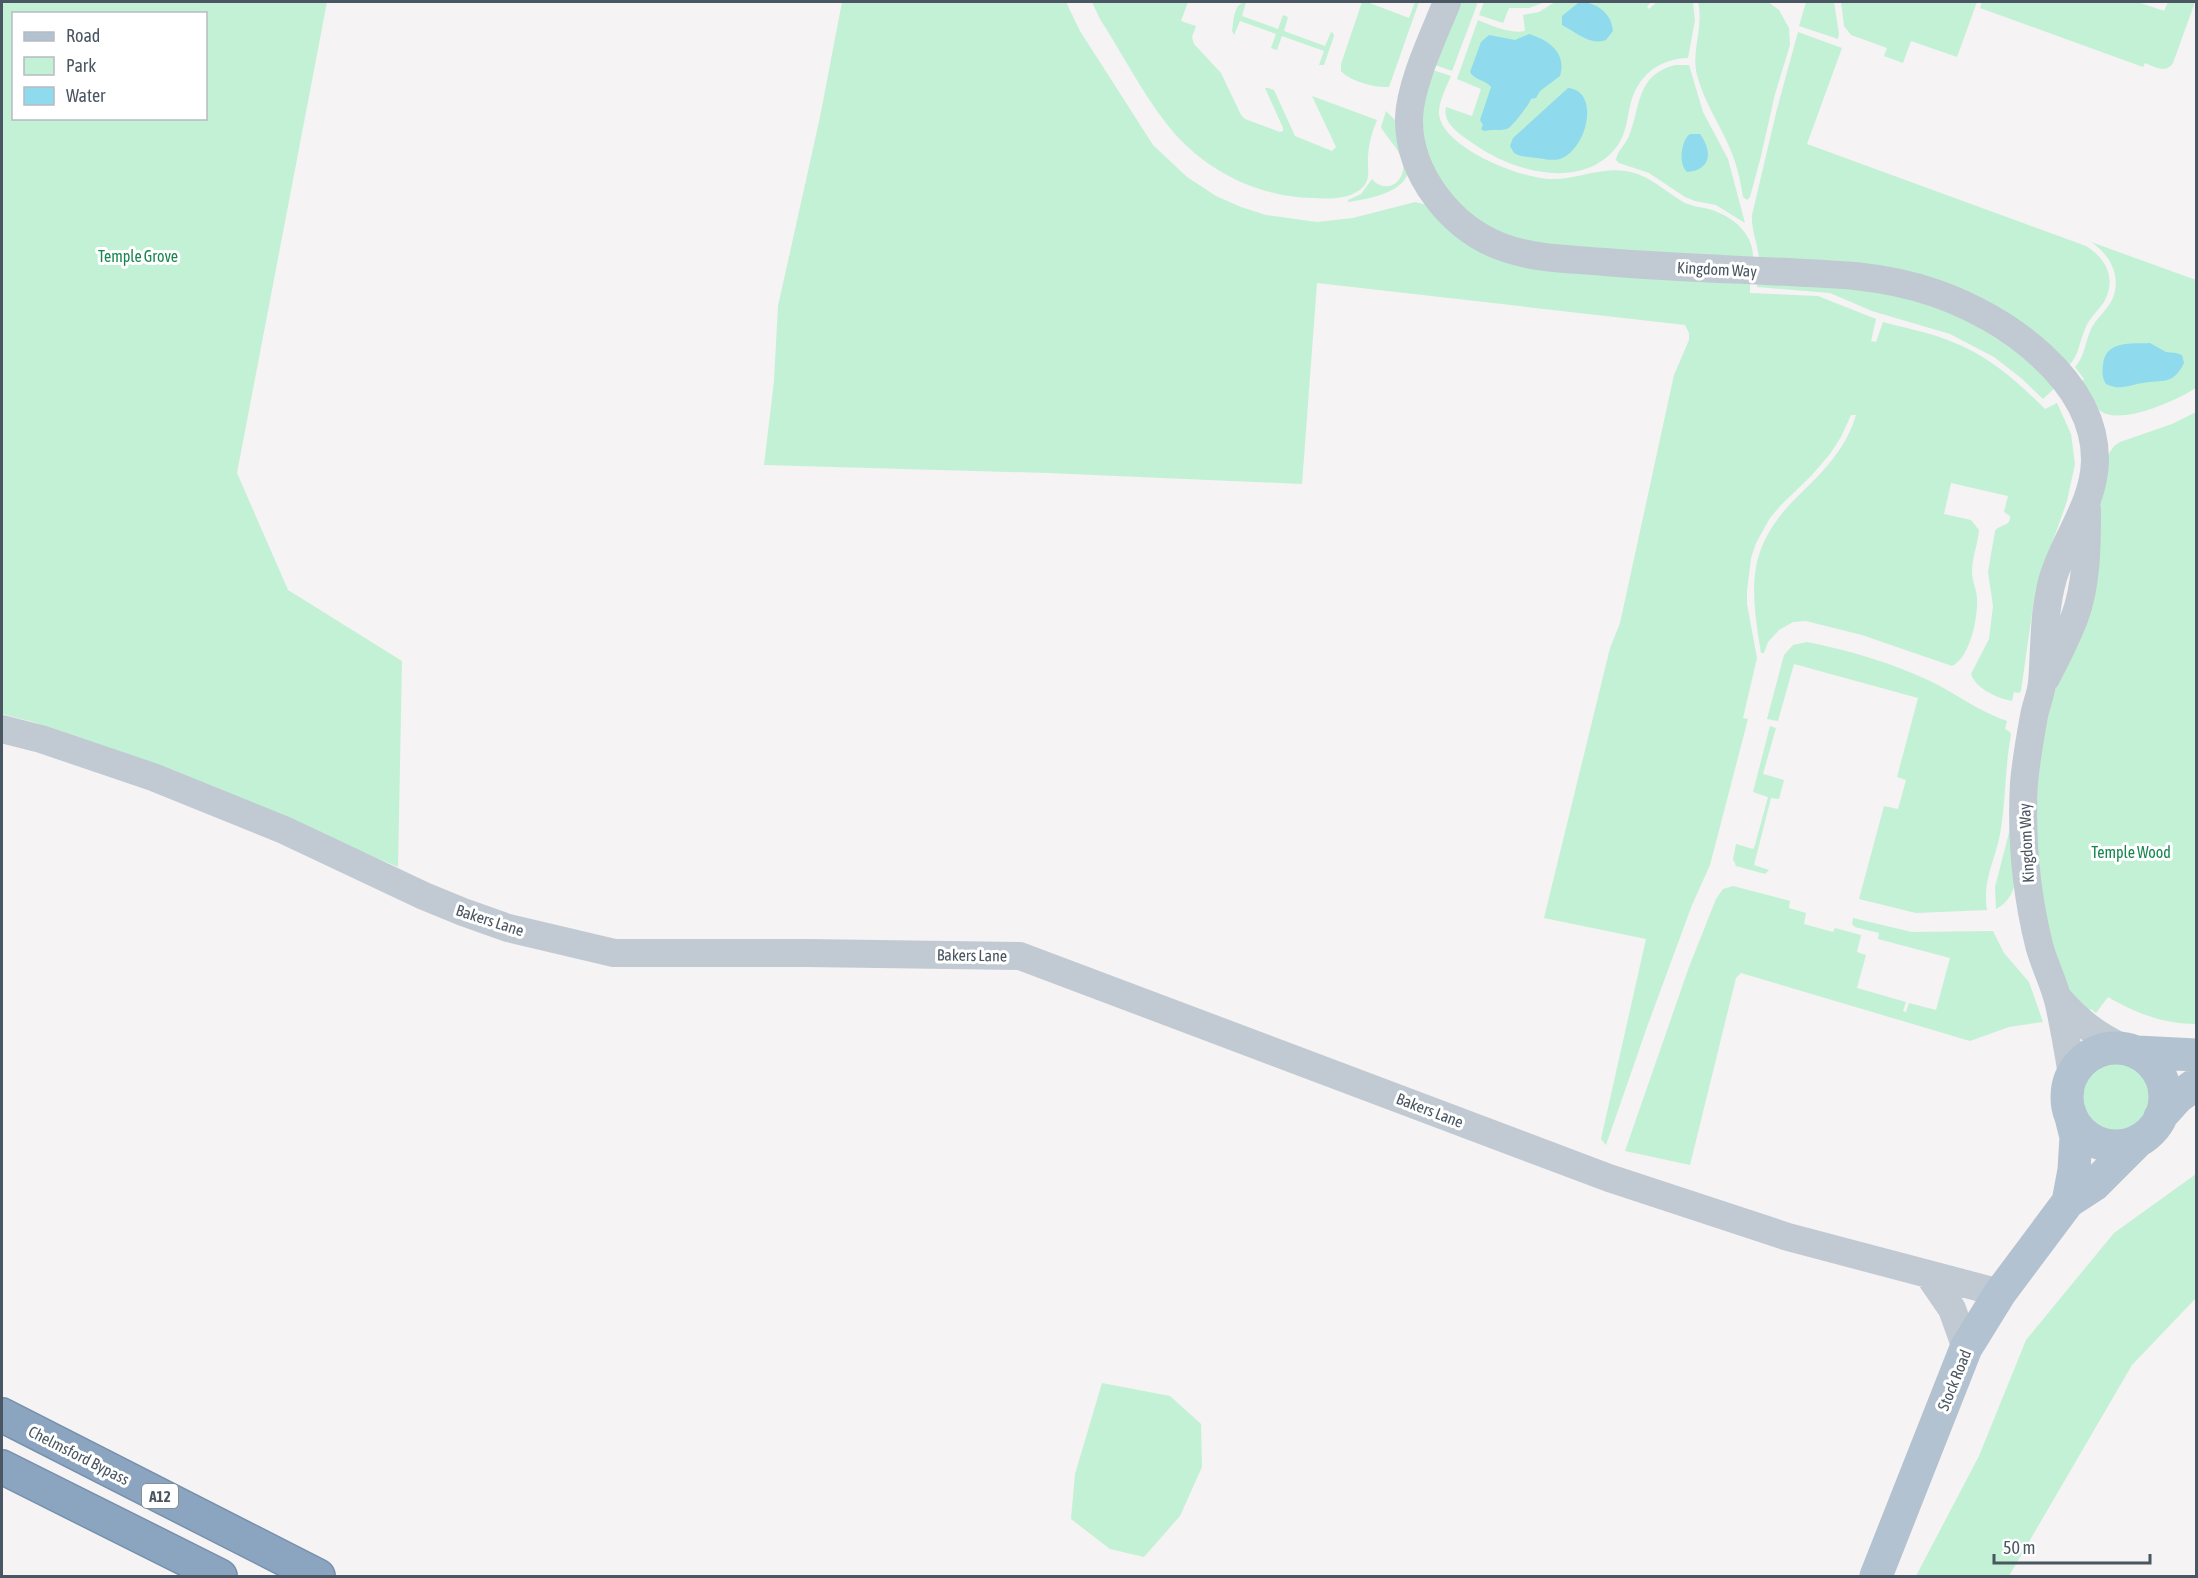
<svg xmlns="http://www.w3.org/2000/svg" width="2198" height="1578" viewBox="0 0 2198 1578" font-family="'Asap Condensed',sans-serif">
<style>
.green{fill:#c3f1d5;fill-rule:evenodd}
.water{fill:#90daee}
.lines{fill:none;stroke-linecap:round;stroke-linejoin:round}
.highway-casing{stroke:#7690ad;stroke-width:36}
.minor{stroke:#c1cad2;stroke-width:28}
.major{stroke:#b3c2d1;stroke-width:33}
.highway{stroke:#8ba5c1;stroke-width:33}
.labels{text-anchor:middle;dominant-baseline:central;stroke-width:6;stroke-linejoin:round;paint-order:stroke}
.shield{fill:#fff;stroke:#808990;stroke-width:1.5}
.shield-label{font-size:15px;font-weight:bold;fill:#4a5661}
.park-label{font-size:16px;fill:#17864f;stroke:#fff}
.street-label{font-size:16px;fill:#4a5661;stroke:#fff}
</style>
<rect width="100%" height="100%" fill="#f5f3f3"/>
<path class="green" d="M2,2H327L237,473L288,590L402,661L398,867L132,756L33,722L2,714ZM14,14H206V118H14Z
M842,2H1066L1080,31L1153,145L1187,177L1216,196L1241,207L1266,215L1317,222L1353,218L1415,202L1427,205L1449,226L1750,281V293L1818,296L1876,319L1871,341L1876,342L1883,322C1905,328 1928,332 1950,341C1988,355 2017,381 2045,409L2057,403L2071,434L2075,464L2067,501L2035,592L2021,691L2019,693L2014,692L2012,701C1997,698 1976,689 1971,674L1989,639L1993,606L1988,572L1995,531C2000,524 2011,527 2010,516L2004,512L2008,496L1951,483L1944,514L1971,520L1979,530C1978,544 1972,557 1972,572C1972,581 1977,590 1977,599C1978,618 1970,658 1952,666L1862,635L1806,621L1793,622L1779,630L1768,642L1764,653H1761C1750,586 1746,547 1798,496C1823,472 1846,449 1856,415H1851L1841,437L1830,454L1811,476L1781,505L1770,518L1756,543L1751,558L1747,591V604L1757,658L1743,718L1748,719L1710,865L1692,905L1647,1027L1606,1145L1601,1139L1646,939L1544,918L1610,648L1620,623L1674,375L1689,340V333L1685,325L1317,283L1302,484L1048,473L764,465L774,381L778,306L820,117Z
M1092,2H1188L1181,21L1196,26L1192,37L1194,44L1221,73L1241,115L1245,119L1280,132L1283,131V128L1265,88H1268L1274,90L1295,136L1332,151L1336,147L1312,96L1377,120C1372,131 1369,143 1368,155C1367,166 1371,177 1364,186C1352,200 1328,199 1312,198C1256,197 1200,168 1166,123C1141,91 1122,53 1100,19Z
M1244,2H1246L1242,16L1278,29L1283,15L1288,17L1284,31L1325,46L1331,32L1333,33L1334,36L1324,65H1319L1324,51L1282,36L1277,50L1271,48L1276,34L1240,21L1234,35L1232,31C1234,21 1233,6 1244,2Z
M1362,2H1367L1409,18L1415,2H1419L1389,87C1375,88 1350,81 1341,71V64Z
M1458,2H1478L1452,71L1435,65Z
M1484,2H1545L1529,8H1509L1503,23L1479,15Z
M1555,2H1651L1647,7L1649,9L1657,2H1693L1695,20L1688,58C1658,59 1637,76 1630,106C1627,119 1626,133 1618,145C1584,192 1513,172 1474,144C1461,135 1442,124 1446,107L1472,116L1481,89L1457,79L1478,20C1493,26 1509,34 1525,31L1523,15L1539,12Z
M1698,2H1768L1779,10L1789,28L1790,45L1775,94L1761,156L1750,197L1747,200L1743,197C1740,178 1736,161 1728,144C1717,120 1704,101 1697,75C1691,50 1704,27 1698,2Z
M1806,2H1834L1839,34L1838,39L1799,26Z
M1841,2H1977L1957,57L1911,41L1903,63L1884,56L1887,48L1851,35L1844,26Z
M1982,2H2138L2164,11L2168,2H2195L2173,63C2166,74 2155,67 2145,63L2143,67L1980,8Z
M1798,32L1842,48L1807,144L2086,246C2106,258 2117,279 2104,302C2098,311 2089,318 2085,329C2079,343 2079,355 2068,367L2024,327L1759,259C1758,244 1751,230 1752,215L1777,109Z
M1675,65H1689L1703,112L1728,159L1745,223L1716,205L1695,201L1685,197L1649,173L1619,163L1616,160C1617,151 1626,144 1629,136C1641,106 1636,75 1675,65Z
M1433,70L1451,76C1446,88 1438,103 1439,115C1444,149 1524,180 1553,179C1578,179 1600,167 1625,171C1649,174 1665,192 1685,203C1694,207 1703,207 1712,210C1733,217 1754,234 1753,258L1556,247L1502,236L1458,206L1427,159L1421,112Z
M1386,111L1397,122L1408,173C1401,194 1367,199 1348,202V200L1361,194L1372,179C1376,184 1382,187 1389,186C1394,185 1398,182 1400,178C1412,159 1388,141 1381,127Z
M2091,242L2196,280V388C2177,400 2120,427 2099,410C2091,403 2086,391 2081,382L2084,379L2075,367C2085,356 2085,342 2091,329C2096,319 2105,312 2111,302C2123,279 2111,255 2091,242Z
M1757,281L1887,290L1961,316L2022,355L2056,387L2043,399L2021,378L1994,357L1950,334L1872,311L1830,293L1757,287Z
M2196,412V1024C2164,1024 2135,1013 2108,997L2096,1013L2091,1009L2084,1016L2055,966L2035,861L2039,756L2106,458L2114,446L2120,442L2172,424Z
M1807,642C1848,650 1892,663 1930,681C1957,694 1978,711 2007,721L2005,729L2010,732L2011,735C2005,766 2006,797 2001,828C1997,858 1982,878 1987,910L1916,913L1859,899L1884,806L1898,809L1906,780L1897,777L1918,698L1794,664L1778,721L1767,719L1784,655L1793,645Z
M1770,726L1776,728L1763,774L1784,780L1779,799L1771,798L1754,865L1769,870L1765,874L1736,866L1733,859L1736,844L1753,849L1755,845L1768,797L1753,792Z
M2010,829C2013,858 2026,893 1996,909L1995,887Z
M1733,886L1790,901L1789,908L1806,913L1804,924L1833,932L1835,928L1861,935L1857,952L1866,955L1857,988L1906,1002L1903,1011L1906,1012L1909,1003L1936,1010L1950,958L1878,939L1879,933L1855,927L1852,924L1853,918L1912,932L1993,931L2004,953L2029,982L2043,1022L2009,1027L1970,1041L1741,973L1736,978L1690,1165L1625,1151L1689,967L1716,899L1723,889Z
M2079 1097a37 37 0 1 1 74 0a37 37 0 1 1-74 0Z
M2196,1174V1298L2132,1365L2009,1576H1916L1979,1456L2026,1340L2114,1233Z
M1102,1383L1170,1396L1201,1424L1202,1467L1180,1516L1144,1557L1110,1549L1071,1519L1075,1474Z"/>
<path class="water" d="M1585,2C1601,6 1611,14 1613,31L1606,40C1590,46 1576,32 1562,25V16L1578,3Z
M1529,34C1549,40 1567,53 1560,76L1540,91L1536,98L1531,99C1529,105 1512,127 1507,129C1498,131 1492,129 1484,131L1481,129L1483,125L1480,120L1491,87C1486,80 1474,80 1470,72L1481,42L1489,35L1515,40Z
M1568,88C1601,91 1587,150 1560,159C1552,161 1545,159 1537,158C1529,157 1521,157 1514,153L1510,146L1513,138Z
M1690,134H1700C1713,152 1711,170 1687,172C1678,164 1681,140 1690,134Z
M2150,343L2166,352L2176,353L2182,355L2184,363C2173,386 2162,379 2143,383C2128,385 2120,391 2106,384C2102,378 2102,372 2103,365C2105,340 2131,344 2150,343Z"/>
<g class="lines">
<g class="highway-casing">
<path id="highway" d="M2,1415L318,1576
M2,1467L220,1576"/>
</g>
<path class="minor" d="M1447,2C1434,35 1410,84 1409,118C1408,174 1451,228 1502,247C1534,259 1571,259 1605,262C1689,269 1772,270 1855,276C1883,279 1909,284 1935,293C2005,317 2096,380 2095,461C2094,504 2065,538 2053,578C2043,613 2045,648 2042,683C2041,694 2036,705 2034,716C2030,738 2026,761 2024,783C2021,837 2026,892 2039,945C2044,964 2053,981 2058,1000C2064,1025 2068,1050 2072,1075
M2046,678C2056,659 2066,639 2074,619C2087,585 2087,546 2087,510
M2,729L41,739L153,777L284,830L424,896L463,912L508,928L614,953H808L1020,956L1609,1178L1788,1237L2000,1293
M2058,998C2079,1022 2096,1035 2125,1049
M1928,1274L1952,1309L1966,1348"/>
<path class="major" d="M2067 1097a49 49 0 1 1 98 0a49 49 0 1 1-98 0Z
M2137,1052L2196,1055
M2160,1117L2178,1097L2196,1084
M2068,1202L2074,1170L2076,1137L2070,1113
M1876,1576L1966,1348L2000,1293L2068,1202L2094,1185L2139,1140"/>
<use href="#highway" class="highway"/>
</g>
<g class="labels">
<rect class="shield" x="142" y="1484" width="36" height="24" rx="4.5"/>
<g class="shield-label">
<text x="160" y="1496">A12</text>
</g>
<g class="park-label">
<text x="138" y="256">Temple Grove</text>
<text x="2131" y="852">Temple Wood</text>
</g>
<g class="street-label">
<text transform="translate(1717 269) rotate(3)">Kingdom Way</text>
<text transform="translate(2026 843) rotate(-93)">Kingdom Way</text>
<text transform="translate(490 920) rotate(18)">Bakers Lane</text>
<text transform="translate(972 955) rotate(1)">Bakers Lane</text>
<text transform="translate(1430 1110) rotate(21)">Bakers Lane</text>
<text transform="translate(1954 1380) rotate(-68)">Stock Road</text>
<text transform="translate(79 1455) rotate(27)">Chelmsford Bypass</text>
</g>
</g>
<rect width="2198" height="1578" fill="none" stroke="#4a5661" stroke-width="6"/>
<rect x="12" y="12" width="195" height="108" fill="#ffffff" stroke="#b7bbc0" stroke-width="1.5"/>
<rect x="24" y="32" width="30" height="9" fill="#b3c2d1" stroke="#b7bbc0" stroke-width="1.5"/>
<text x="66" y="42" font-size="18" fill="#4a5661">Road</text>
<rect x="24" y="57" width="30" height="18" fill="#c3f1d5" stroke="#b7bbc0" stroke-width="1.5"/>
<text x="66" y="72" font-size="18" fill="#4a5661">Park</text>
<rect x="24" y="87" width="30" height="18" fill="#90daee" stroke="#b7bbc0" stroke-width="1.5"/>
<text x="66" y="102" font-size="18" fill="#4a5661">Water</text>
<path d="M1994 1554v9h156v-9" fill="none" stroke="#4a5661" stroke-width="3"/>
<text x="2003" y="1554" font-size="18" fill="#4a5661" stroke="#ffffff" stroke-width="4.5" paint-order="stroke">50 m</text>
</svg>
